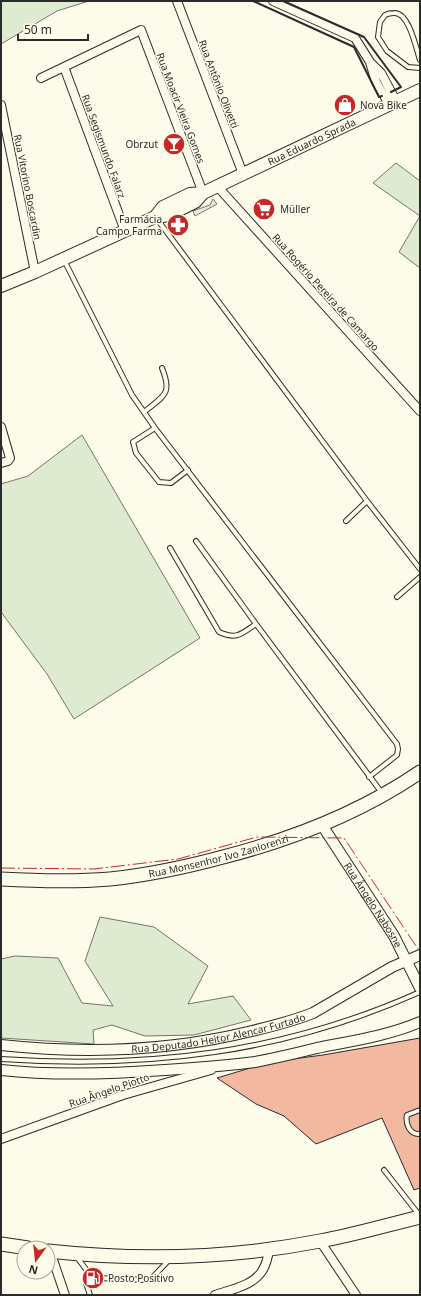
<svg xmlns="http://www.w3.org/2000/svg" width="421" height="1296" viewBox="0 0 421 1296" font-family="'Noto Sans',sans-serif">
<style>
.green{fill:#deebd1;stroke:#74746e}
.parking{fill:#eceadb;stroke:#74746e}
.building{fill:#f2b8a0;stroke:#2b2b2b}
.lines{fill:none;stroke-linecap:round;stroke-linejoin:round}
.service-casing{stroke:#2b2b2b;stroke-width:6}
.minor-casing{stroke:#2b2b2b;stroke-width:10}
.tertiary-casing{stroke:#2b2b2b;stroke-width:12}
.secondary-casing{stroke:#2b2b2b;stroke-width:14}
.primary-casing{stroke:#2b2b2b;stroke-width:15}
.service{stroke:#fdfbea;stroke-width:4}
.minor{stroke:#fdfbea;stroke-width:8}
.tertiary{stroke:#fdfbea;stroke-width:10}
.secondary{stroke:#fdfbea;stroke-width:12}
.primary{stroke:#fdfbea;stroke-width:13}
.wall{stroke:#2b2b2b;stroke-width:2}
.power{stroke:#c62828;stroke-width:1;stroke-dasharray:14 3 2 3;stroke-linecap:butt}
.labels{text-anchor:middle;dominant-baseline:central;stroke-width:3;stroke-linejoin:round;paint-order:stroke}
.street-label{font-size:10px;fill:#2b2b2b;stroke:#fdfbea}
.poi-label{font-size:10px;fill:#2b2b2b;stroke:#fdfbea;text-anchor:start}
</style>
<rect width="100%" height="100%" fill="#fdfbea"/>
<path class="green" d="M1,1H89L57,11L1,44Z
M396,163L420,181V268L399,252L420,216L373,183Z
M82,435L200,638L74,719L47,674L1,612V484L28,476Z
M100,917L154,927L208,966L188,1004L233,996L251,1020L194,1035L145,1036L112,1025L93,1030L94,1044L1,1038V959L15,956L58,958L82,1003L113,1006L85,961Z"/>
<path class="parking" d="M213,199L217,204L195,216L193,211L210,205Z"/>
<path class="building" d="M420,1038V1188L414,1190L382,1118L316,1144L284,1116L256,1104L217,1078L270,1062L323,1055Z"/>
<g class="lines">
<g class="service-casing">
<path id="service" d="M420,60C416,48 409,12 394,13C391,13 387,14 385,15L380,22L378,37L387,51L408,67L420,68
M157,219L367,501L420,569
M64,260L132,395L155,428L397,744L398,749L397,755L369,777
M144,412C163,396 173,395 162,368
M155,428L133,442L136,453L159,482L171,483L188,470
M346,521L367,501
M196,541L256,624L382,793
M170,548L219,632C237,640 241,634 256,624
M397,597L420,577
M1,1059C148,1069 284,1053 420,992
M420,1110L407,1115C405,1124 410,1135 420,1134
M384,1170L420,1216
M76,1256L88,1272L96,1278L148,1280L152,1278L169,1260
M88,1272L86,1283L90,1295"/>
</g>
<g class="minor-casing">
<path id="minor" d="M177,1L243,174
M273,1L355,38L370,62L376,82L389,104
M370,62L381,73L396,101
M64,67L125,231
M41,78L141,30L203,193
M1,105L35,272
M217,186L420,411
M1,427L10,458L8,461L1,463
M1,1139L123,1095L211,1070
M320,1241L356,1295
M50,1251L65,1295
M215,1295C229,1290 253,1286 262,1271C266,1265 268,1257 269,1250"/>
</g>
<g class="tertiary-casing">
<g id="tertiary">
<path id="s1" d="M322,825L394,936L420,988"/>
<path id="s2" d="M1,1045C84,1054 171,1051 252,1031C273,1026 293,1021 313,1013L392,967L420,955"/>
<path d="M1,1070C55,1076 110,1074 165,1070C195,1068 225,1066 255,1062C276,1058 297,1053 317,1048C352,1041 387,1036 420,1022"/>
</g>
</g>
<g class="secondary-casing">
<g id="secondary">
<path id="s3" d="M155,217L163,207L190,194L203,193L420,90"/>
<path d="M1,286L35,272L155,217L169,215L195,202L203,193"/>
</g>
</g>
<g class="primary-casing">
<g id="primary">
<path id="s4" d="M1,879C37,881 74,882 110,879C148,875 186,867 223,857C293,839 360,813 420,772"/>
<path d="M1,1244L28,1248"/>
<path d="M48,1251C140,1261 228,1259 320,1241C354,1235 387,1225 420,1217"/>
</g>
</g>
<use href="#service" class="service"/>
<use href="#minor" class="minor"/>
<use href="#tertiary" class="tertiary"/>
<use href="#secondary" class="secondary"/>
<use href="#primary" class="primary"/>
<path class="wall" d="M253,1L354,47L379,97L382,96
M283,1L364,37L401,87L391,92"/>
<path class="power" d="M1,868L94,869L178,859L257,837L344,838L420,952"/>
</g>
<defs>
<g id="shop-disc" transform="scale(1.15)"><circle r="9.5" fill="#c62828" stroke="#fdfbea"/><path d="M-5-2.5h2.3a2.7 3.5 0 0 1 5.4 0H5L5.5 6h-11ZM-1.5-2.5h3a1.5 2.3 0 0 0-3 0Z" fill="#fff"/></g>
<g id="bar-disc" transform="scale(1.15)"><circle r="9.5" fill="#c62828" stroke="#fdfbea"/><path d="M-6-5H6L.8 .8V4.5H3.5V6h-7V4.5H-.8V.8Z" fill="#fff"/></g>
<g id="supermarket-disc" transform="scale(1.15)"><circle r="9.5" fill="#c62828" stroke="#fdfbea"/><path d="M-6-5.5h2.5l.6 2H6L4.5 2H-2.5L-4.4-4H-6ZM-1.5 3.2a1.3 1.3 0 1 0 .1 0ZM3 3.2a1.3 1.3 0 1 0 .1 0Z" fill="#fff"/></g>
<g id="pharmacy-disc" transform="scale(1.15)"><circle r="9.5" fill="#c62828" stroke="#fdfbea"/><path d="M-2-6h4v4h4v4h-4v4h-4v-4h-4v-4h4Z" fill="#fff"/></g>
<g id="fuel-disc" transform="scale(1.15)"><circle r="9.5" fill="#c62828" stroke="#fdfbea"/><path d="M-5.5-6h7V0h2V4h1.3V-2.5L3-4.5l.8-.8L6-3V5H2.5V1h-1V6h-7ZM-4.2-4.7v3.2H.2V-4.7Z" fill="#fff"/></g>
</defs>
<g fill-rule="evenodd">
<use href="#shop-disc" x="345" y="105"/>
<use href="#bar-disc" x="174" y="144"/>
<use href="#supermarket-disc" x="264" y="209"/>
<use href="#pharmacy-disc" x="178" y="225"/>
<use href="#fuel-disc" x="93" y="1278"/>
</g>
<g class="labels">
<g class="street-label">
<text transform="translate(219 84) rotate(69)">Rua Antônio Olivetti</text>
<text transform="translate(181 108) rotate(69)">Rua Moacir Vieira Gomes</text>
<text stroke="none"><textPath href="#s3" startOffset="176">Rua Eduardo Sprada</textPath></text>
<text transform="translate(104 146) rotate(70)">Rua Segismundo Falarz</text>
<text transform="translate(28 187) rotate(79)">Rua Vitorino Boscardin</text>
<text transform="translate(326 292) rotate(48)">Rua Rogério Pereira de Camargo</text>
<text stroke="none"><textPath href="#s4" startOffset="220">Rua Monsenhor Ivo Zanlorenzi</textPath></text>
<text stroke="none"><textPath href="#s1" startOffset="95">Rua Ângelo Nabosne</textPath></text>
<text stroke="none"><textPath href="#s2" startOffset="219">Rua Deputado Heitor Alencar Furtado</textPath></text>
<text transform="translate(109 1090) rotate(-19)">Rua Ângelo Piotto</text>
</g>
<g class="poi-label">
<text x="360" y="105">Nova Bike</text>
<text x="158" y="144" text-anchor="end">Obrzut</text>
<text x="280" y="209">Müller</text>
<text x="162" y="219" text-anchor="end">Farmácia<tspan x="162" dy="12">Campo Farma</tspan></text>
<text x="108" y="1278">Posto Positivo</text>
</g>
</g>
<rect width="421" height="1296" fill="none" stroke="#2b2b2b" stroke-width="4"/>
<g transform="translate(36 1260) rotate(195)"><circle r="19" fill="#fdfbea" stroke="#a9a89e"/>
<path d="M0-3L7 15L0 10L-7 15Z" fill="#c62828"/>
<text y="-6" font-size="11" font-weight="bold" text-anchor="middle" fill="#2b2b2b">N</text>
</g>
<path d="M18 34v6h70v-6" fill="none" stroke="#2b2b2b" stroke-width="2"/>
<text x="24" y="34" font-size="12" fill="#2b2b2b" stroke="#fdfbea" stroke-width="3" paint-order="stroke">50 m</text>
</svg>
